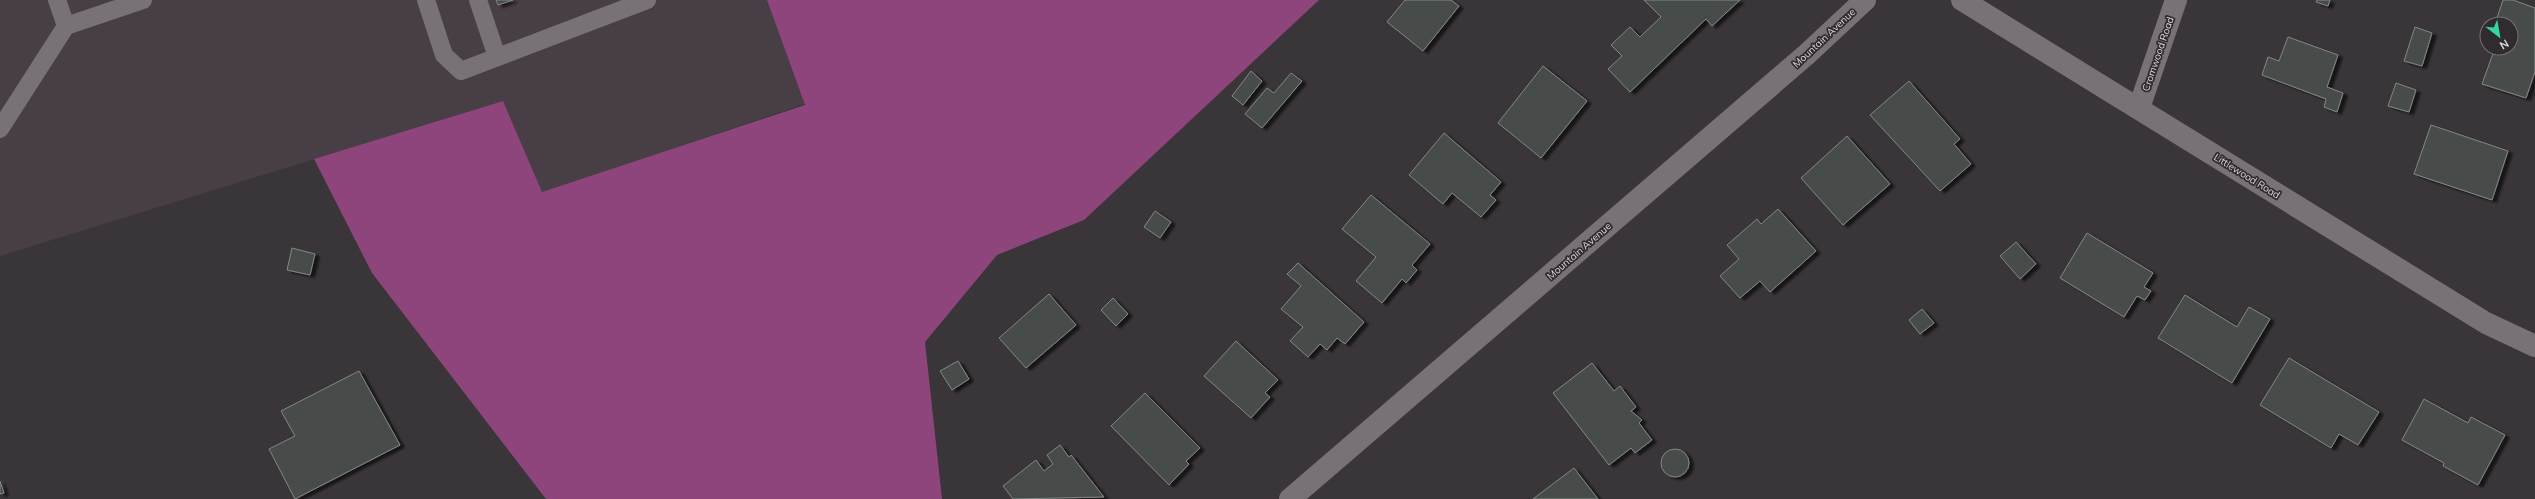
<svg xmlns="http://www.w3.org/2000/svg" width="2535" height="499" viewBox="0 0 2535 499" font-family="Mulish,sans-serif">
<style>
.built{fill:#483e45}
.forest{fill:#8e457b}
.building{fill:#464c49;stroke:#818885;filter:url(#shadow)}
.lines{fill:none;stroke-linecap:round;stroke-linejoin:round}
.lane{stroke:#787276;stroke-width:18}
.street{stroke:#787276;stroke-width:22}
.labels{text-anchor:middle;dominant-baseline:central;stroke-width:3.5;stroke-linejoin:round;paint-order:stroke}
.street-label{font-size:10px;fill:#dedbdd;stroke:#302b2e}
</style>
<defs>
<filter id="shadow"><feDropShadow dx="4.5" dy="2.5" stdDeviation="1" flood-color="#0009"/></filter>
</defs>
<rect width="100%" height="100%" fill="#3a3539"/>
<path class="built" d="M0,0H767L805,104L542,193L503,101L0,256Z"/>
<path class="forest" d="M767,0H1319L1084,220L997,255L925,342L942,499H546L372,273L314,159L503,101L542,192L805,105Z"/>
<path class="building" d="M496,0H513L498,5Z
M1405,0H1451L1459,6L1423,51L1387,22Z
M1644,0H1740L1712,26L1706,19L1630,92L1608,69L1622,56L1611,45L1630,27L1640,37L1661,17Z
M2317,0H2330L2328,6L2316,2Z
M2503,0H2513L2535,8V72L2526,98L2482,84L2495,48H2511V24H2495Z
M2415,27L2432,33L2422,66L2404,61Z
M2288,37L2338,55L2327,87L2343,93L2337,112L2324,107L2326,99L2262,75L2268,57L2279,61Z
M1543,66L1587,101L1541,158L1498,123Z
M1251,71L1262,81L1243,105L1232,96Z
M1291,73L1302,81L1262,128L1245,114L1267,88L1274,93Z
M1909,81L1960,139L1954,144L1971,164L1940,191L1870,115Z
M2396,83L2416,90L2409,112L2388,106Z
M2431,125L2508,151L2492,200L2414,174Z
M1444,133L1501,182L1490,195L1496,200L1481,217L1452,193L1443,204L1409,175Z
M1847,136L1890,184L1843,225L1801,178Z
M1371,195L1430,244L1412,265L1417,270L1406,283L1402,279L1382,303L1356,281L1376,257L1342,229Z
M1778,209L1816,251L1770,292L1760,281L1740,298L1720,276L1739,259L1727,245L1757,219L1761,224Z
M1155,211L1171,222L1160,238L1144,227Z
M2087,233L2153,273L2144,287L2151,291L2145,300L2137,296L2124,317L2060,278Z
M2016,242L2036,264L2020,279L2000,256Z
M292,248L315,254L310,275L287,270Z
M1298,263L1364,322L1345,344L1337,338L1327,350L1320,344L1308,357L1290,341L1303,327L1281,309L1301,286L1287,274Z
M1049,294L1076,325L1026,368L999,338Z
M2185,295L2237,327L2249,307L2270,319L2232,383L2158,338Z
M1113,298L1128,314L1116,326L1101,310Z
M1922,309L1934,323L1920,334L1909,320Z
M1236,341L1278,380L1265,393L1270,397L1251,418L1204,376Z
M2289,358L2379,412L2358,445L2339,434L2331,448L2260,405Z
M958,361L969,379L952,390L940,371Z
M1592,363L1614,391L1620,386L1636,407L1631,411L1642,420L1639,423L1652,440L1635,453L1631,448L1609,465L1553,393Z
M359,371L400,445L295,499L269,449L295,436L281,411Z
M1145,393L1200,448L1186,461L1189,464L1169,485L1111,426Z
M2424,399L2468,423L2471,417L2505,435L2478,485L2443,466L2444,463L2402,440Z
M1060,445L1069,457L1071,455L1104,497L1013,499L1003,486L1036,460L1044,471L1053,464L1047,455Z
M1661 463a14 14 0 1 1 28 0a14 14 0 1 1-28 0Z
M1574,468L1598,499H1533Z
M0,481L4,493L0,494Z"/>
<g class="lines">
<path class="lane" d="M57,0L66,26L143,0
M426,0L444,55L461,71L647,0
M478,0L497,57
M0,129L66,26"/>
<path class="street" d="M1962,0L2486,323L2535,346
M2139,108L2176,0
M1290,499L1806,55L1865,0"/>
</g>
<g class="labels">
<g class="street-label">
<text transform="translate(1824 38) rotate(-43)">Mountain Avenue</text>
<text transform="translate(2158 54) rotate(-71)">Cromwood Road</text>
<text transform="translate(2247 176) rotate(32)">Littlewood Road</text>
<text transform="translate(1579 251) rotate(-41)">Mountain Avenue</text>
</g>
</g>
<g transform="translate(2499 36) rotate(149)"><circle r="19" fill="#302b2e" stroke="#767174"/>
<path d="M0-3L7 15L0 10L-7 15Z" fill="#36d4a7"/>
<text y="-6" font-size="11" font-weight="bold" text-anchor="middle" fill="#dedbdd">N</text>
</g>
</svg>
